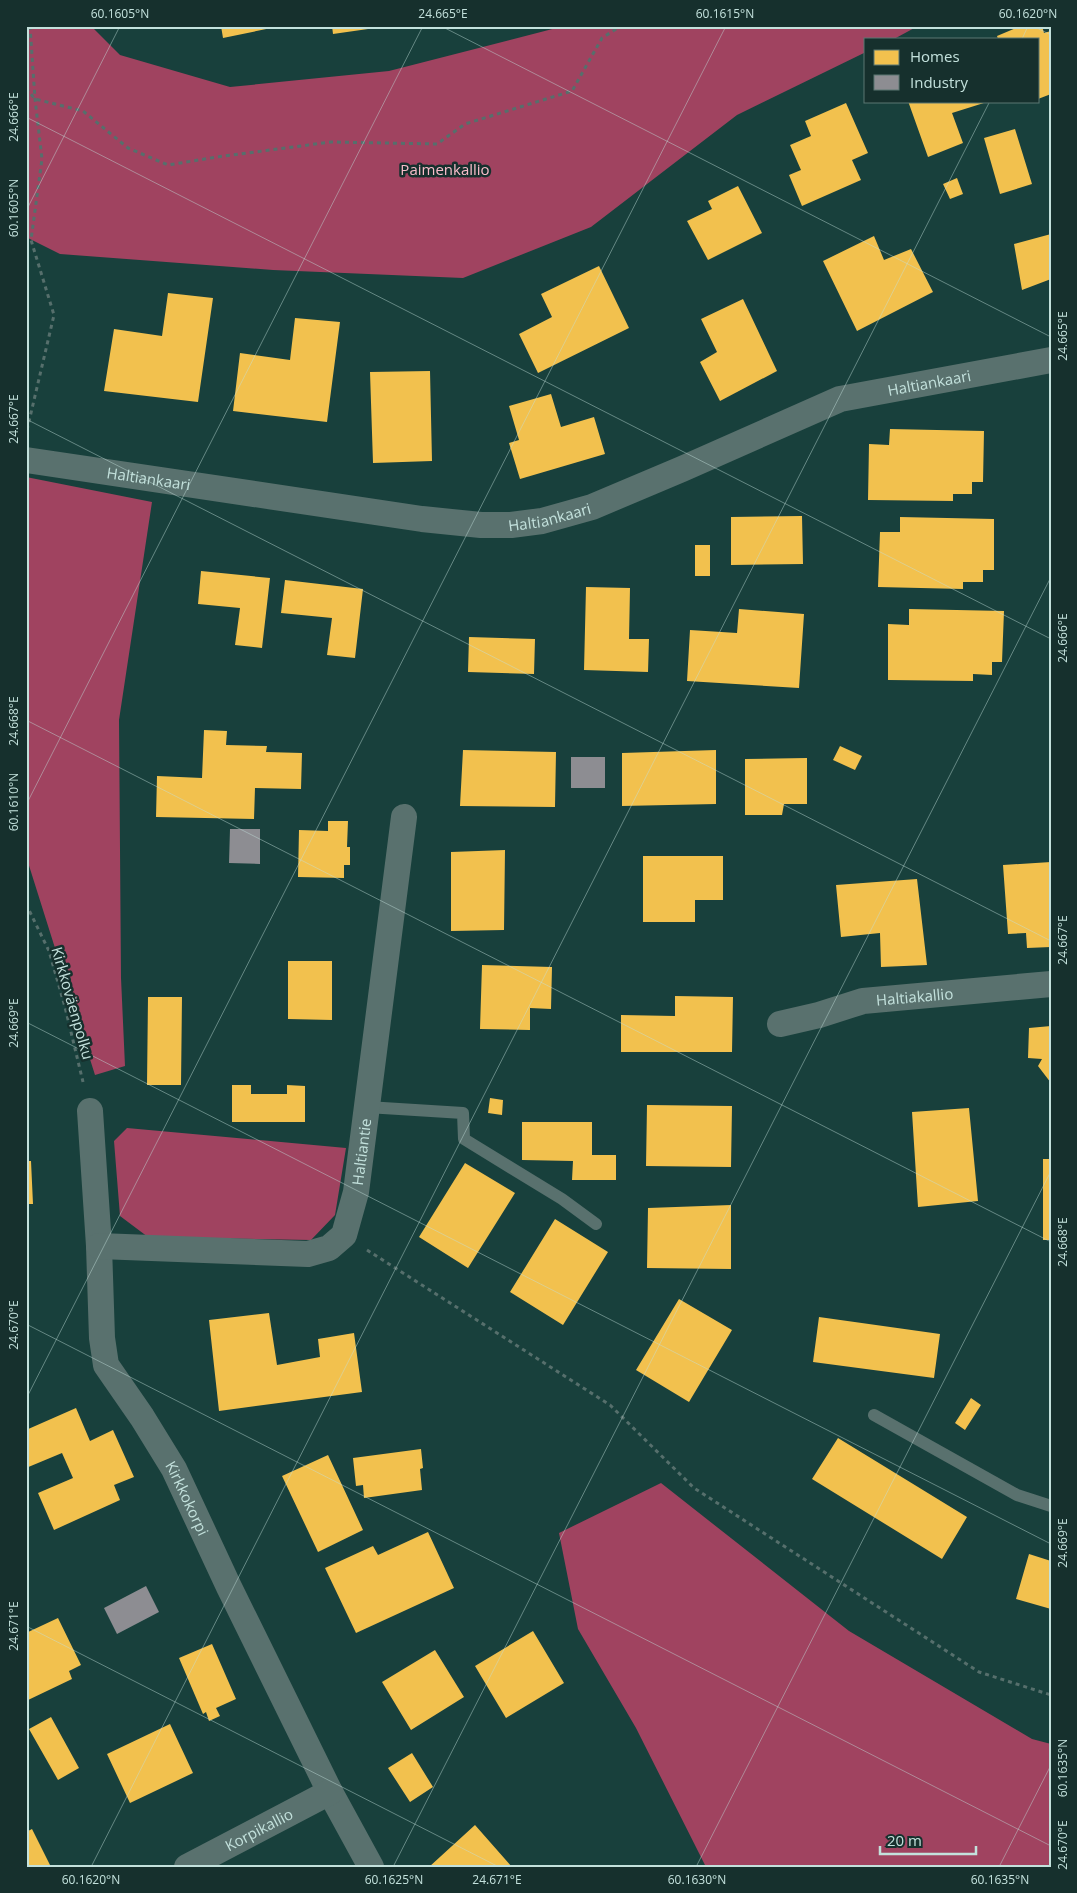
<svg xmlns="http://www.w3.org/2000/svg" width="1077" height="1893" viewBox="0 0 1077 1893" font-family="'Open Sans',sans-serif">
<style>
.forest{fill:#a04360}
.homes{fill:#f2c14e}
.industry{fill:#8d8d92}
.lines{fill:none;stroke-linecap:round;stroke-linejoin:round}
.path{stroke:#566f6c;stroke-width:3;stroke-dasharray:4 4;stroke-linecap:butt}
.lane{stroke:#59716e;stroke-width:12}
.street{stroke:#59716e;stroke-width:26}
.ticks{fill:none;stroke:#c3e1dc;stroke-width:1;stroke-opacity:0.45}
.labels{text-anchor:middle;dominant-baseline:central;stroke-width:5;stroke-linejoin:round;paint-order:stroke}
.park-label{font-size:15px;fill:#fabdca;stroke:#16302d}
.street-label{font-size:15px;fill:#c3e1dc;stroke:#16302d}
.neatline{fill:none;stroke:#c3e1dc;stroke-width:2}
.ticks-label{font-size:12px;text-anchor:middle;fill:#c3e1dc}
</style>
<rect width="100%" height="100%" fill="#18403c"/>
<path class="forest" d="M26,26H91L120,55L230,87L389,71L564,26H918L894,39H866V52L737,115L591,227L463,278L273,270L60,254L26,237Z
M26,477L152,502L119,720L121,978L125,1066L95,1075L26,856Z
M127,1128L346,1148L335,1215L311,1240L148,1237L120,1216L114,1141Z
M661,1483L849,1631L1032,1739L1051,1744V1867H706L636,1728L578,1629L559,1533Z"/>
<path class="homes" d="M221,26H276V27L223,38Z
M332,26H382V27L333,34Z
M1015,26H1042L1044,33L1051,31V94L1038,99V39H998L997,36L1016,28Z
M908,101H987V102L952,113L963,143L928,157Z
M846,103L868,153L852,160L861,180L802,206L789,175L801,170L790,145L811,136L805,121Z
M1015,129L1032,184L1000,194L984,138Z
M957,178L963,194L950,199L943,184Z
M738,186L762,233L708,260L687,221L712,209L708,201Z
M1051,234V279L1022,290L1014,244Z
M874,236L884,260L911,249L933,292L857,331L823,261Z
M599,266L629,328L538,373L519,334L552,317L541,294Z
M168,293L213,298L198,402L104,391L114,329L162,336Z
M743,299L777,371L720,401L700,362L717,352L701,319Z
M295,318L340,322L327,422L233,411L240,353L290,360Z
M430,371L432,461L373,463L370,372Z
M551,394L561,427L594,417L605,454L520,479L509,443L519,440L509,406Z
M890,429L984,431L983,482H972V494H953V501L868,500L869,444L889,445Z
M802,516L803,564L731,565V517Z
M900,517L994,519V570H983V582H963V589L878,587L880,532H900Z
M695,545H710V576H695Z
M201,571L270,578L262,648L235,645L240,608L198,604Z
M285,580L363,589L355,658L327,655L332,618L281,613Z
M586,587L630,588L629,639H649L648,672L584,670Z
M739,609L804,614L799,688L687,681L690,630L737,633Z
M909,609L1004,611L1002,662H992V675L973,674V681L888,680V624L909,625Z
M469,637L535,639L534,674L468,672Z
M204,730L227,731L226,745L267,746L266,752L302,753L301,789L255,788L254,819L156,817L157,776L202,778Z
M840,746L862,756L855,770L833,760Z
M463,750L556,752L555,807L460,806Z
M716,750V804L622,806V753Z
M807,758V804H784L782,815H745V759Z
M328,821H348L347,847H350V865H344V878L298,877L299,830L328,831Z
M505,850L504,930L451,931V852Z
M643,856H723V900H695V922H643Z
M1051,862V947L1027,948L1026,933L1008,934L1003,865Z
M917,879L927,965L881,967L880,933L841,937L836,885Z
M288,961H332V1020L288,1019Z
M482,965L552,967L551,1009L530,1008V1030L480,1029Z
M675,996L733,997L732,1052H621V1015L675,1016Z
M148,997H182L181,1085H147Z
M1051,1026V1083L1038,1066L1042,1059L1028,1058L1029,1028Z
M232,1085H251V1094H287V1085L305,1086V1122H232Z
M490,1098L503,1100L502,1115L488,1113Z
M647,1105L732,1106L731,1167L646,1166Z
M969,1108L978,1201L918,1207L912,1112Z
M522,1122H592V1155H616V1180H572L573,1161L522,1160Z
M1043,1159H1051V1240H1043Z
M26,1161H31L33,1204H26Z
M465,1163L515,1193L468,1268L419,1237Z
M731,1205V1269L647,1268L648,1208Z
M555,1219L608,1252L563,1325L510,1292Z
M679,1299L732,1330L689,1402L636,1370Z
M269,1313L277,1365L320,1357L318,1339L354,1333L362,1392L219,1411L209,1320Z
M819,1317L940,1334L934,1378L813,1362Z
M971,1398L981,1405L965,1430L955,1423Z
M76,1408L90,1441L113,1430L134,1477L114,1485L120,1500L54,1530L38,1493L73,1478L62,1453L26,1468V1430Z
M838,1438L967,1517L942,1559L812,1479Z
M421,1449L423,1468L420,1469L422,1490L364,1498L363,1485L356,1486L353,1458Z
M328,1455L363,1530L318,1552L282,1476Z
M428,1532L454,1588L356,1633L325,1568L373,1546L378,1555Z
M1029,1554L1051,1561V1609L1016,1599Z
M58,1618L81,1665L69,1671L72,1679L26,1701V1633Z
M533,1631L564,1683L506,1718L475,1666Z
M212,1644L236,1699L216,1708L220,1716L209,1721L206,1712L203,1714L179,1658Z
M435,1650L464,1697L411,1730L382,1682Z
M51,1717L79,1768L58,1780L29,1729Z
M170,1724L193,1773L130,1803L107,1754Z
M412,1753L433,1787L410,1802L388,1768Z
M475,1825L512,1867H429Z
M32,1829L51,1867H26V1832Z"/>
<path class="industry" d="M571,757H605V788H571Z
M230,829H260V864L229,863Z
M146,1586L159,1612L117,1634L104,1608Z"/>
<g class="lines">
<path class="path" d="M26,88L35,99L83,111L128,148L168,165L217,157L331,142L437,144L465,124L572,91L602,38L621,26
M27,430L54,315L31,240L42,159L35,99L30,26
M26,904L49,951L65,1007L83,1082
M367,1250L610,1405L694,1488L979,1672L1051,1695"/>
<path class="lane" d="M367,1107L463,1113L464,1139L562,1199L596,1224
M874,1415L1017,1495L1051,1506"/>
<g class="street">
<path id="s1" d="M26,460L422,519L481,525H511L542,521L592,507L682,469L840,399L1051,360"/>
<path id="s2" d="M780,1024L819,1015L863,1001L1051,984"/>
<path id="s3" d="M90,1111L99,1246L102,1338L106,1365L142,1417L174,1469L229,1587L330,1792L371,1867"/>
<path id="s4" d="M99,1246L308,1254L329,1248L344,1235L356,1192L404,817"/>
<path id="s5" d="M187,1867L330,1792"/>
</g>
</g>
<path class="ticks" d="M441,26L1051,337M1033,26L1051,35M1022,39L1028,26M26,117L1051,639M26,211L120,26M26,419L1051,941M26,720L1051,1242M26,805L423,26M26,1022L1051,1544M26,1324L1051,1846M26,1399L726,26M26,1626L499,1867M91,1867L990,101M393,1867L1051,577M696,1867L1051,1171M999,1867L1051,1765"/>
<g class="labels">
<g class="park-label">
<text x="445" y="169">Paimenkallio</text>
</g>
<g class="street-label">
<text stroke="none"><textPath href="#s1" startOffset="934">Haltiankaari</textPath></text>
<text stroke="none"><textPath href="#s1" startOffset="124">Haltiankaari</textPath></text>
<text stroke="none"><textPath href="#s1" startOffset="529">Haltiankaari</textPath></text>
<text stroke="none"><textPath href="#s2" startOffset="138">Haltiakallio</textPath></text>
<text transform="translate(73 1003) rotate(74)">Kirkkoväenpolku</text>
<text stroke="none"><textPath href="#s4" startOffset="336">Haltiantie</textPath></text>
<text stroke="none"><textPath href="#s3" startOffset="411">Kirkkokorpi</textPath></text>
<text stroke="none"><textPath href="#s5" startOffset="81">Korpikallio</textPath></text>
</g>
</g>
<rect width="1077" height="1893" fill="none" stroke="#16302d" stroke-width="55"/>
<rect x="864" y="38" width="175" height="65" fill="#16302d" stroke="#5b7773"/>
<rect x="874" y="50" width="25" height="15" fill="#f2c14e" stroke="#5b7773"/>
<text x="910" y="62" font-size="15" fill="#c3e1dc">Homes</text>
<rect x="874" y="75" width="25" height="15" fill="#8d8d92" stroke="#5b7773"/>
<text x="910" y="88" font-size="15" fill="#c3e1dc">Industry</text>
<path d="M880 1846v8h96v-8" fill="none" stroke="#c3e1dc" stroke-width="2.5"/>
<text x="887" y="1846" font-size="15" fill="#c3e1dc" stroke="#16302d" stroke-width="4" paint-order="stroke">20 m</text>
<rect x="28" y="28" width="1022" height="1838" class="neatline"/>
<g class="ticks-label">
<text x="120" y="18">60.1605°N</text>
<text x="443" y="18">24.665°E</text>
<text x="725" y="18">60.1615°N</text>
<text x="1028" y="18">60.1620°N</text>
<text transform="translate(14 117) rotate(-90)" y="4">24.666°E</text>
<text transform="translate(14 208) rotate(-90)" y="4">60.1605°N</text>
<text transform="translate(1063 336) rotate(-90)" y="4">24.665°E</text>
<text transform="translate(14 419) rotate(-90)" y="4">24.667°E</text>
<text transform="translate(1063 638) rotate(-90)" y="4">24.666°E</text>
<text transform="translate(14 721) rotate(-90)" y="4">24.668°E</text>
<text transform="translate(14 802) rotate(-90)" y="4">60.1610°N</text>
<text transform="translate(1063 940) rotate(-90)" y="4">24.667°E</text>
<text transform="translate(14 1023) rotate(-90)" y="4">24.669°E</text>
<text transform="translate(1063 1242) rotate(-90)" y="4">24.668°E</text>
<text transform="translate(14 1325) rotate(-90)" y="4">24.670°E</text>
<text transform="translate(1063 1543) rotate(-90)" y="4">24.669°E</text>
<text transform="translate(14 1626) rotate(-90)" y="4">24.671°E</text>
<text transform="translate(1063 1768) rotate(-90)" y="4">60.1635°N</text>
<text transform="translate(1063 1845) rotate(-90)" y="4">24.670°E</text>
<text x="91" y="1884">60.1620°N</text>
<text x="394" y="1884">60.1625°N</text>
<text x="497" y="1884">24.671°E</text>
<text x="697" y="1884">60.1630°N</text>
<text x="1000" y="1884">60.1635°N</text>
</g>
</svg>
